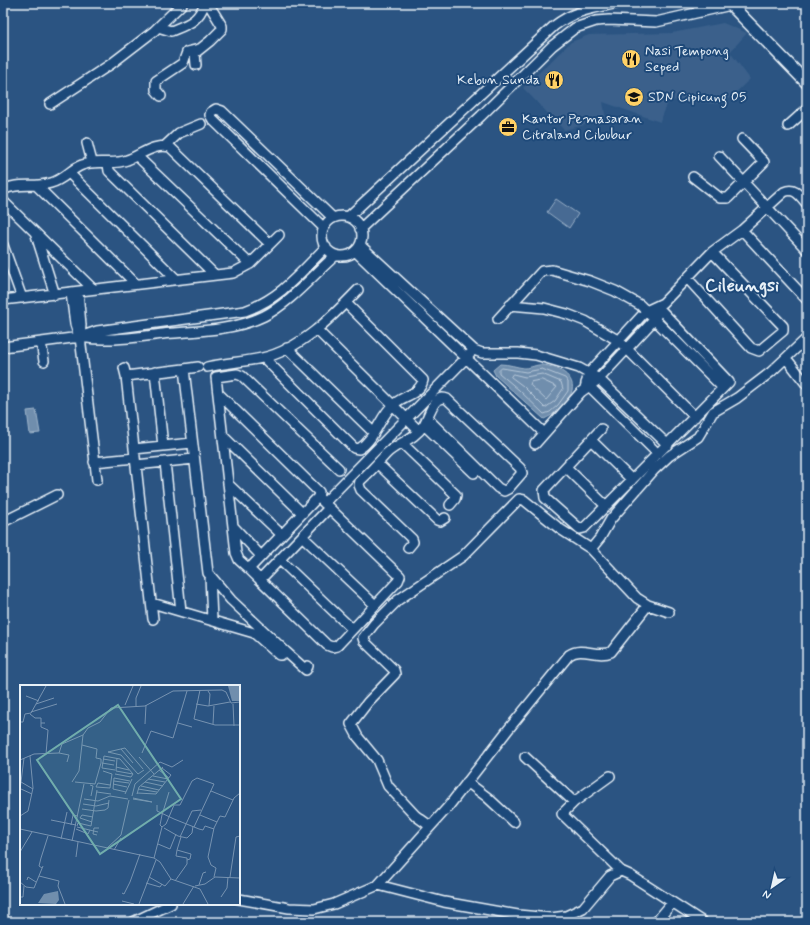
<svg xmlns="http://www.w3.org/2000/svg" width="810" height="925" viewBox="0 0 810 925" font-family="Mynerve,sans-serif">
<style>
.built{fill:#3a608b}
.green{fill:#476b93;stroke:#98aec6}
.water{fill:#708ead;stroke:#a0b6cb}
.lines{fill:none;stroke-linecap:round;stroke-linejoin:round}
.shore{stroke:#b8c9da;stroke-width:1}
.minor-casing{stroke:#e8f1f8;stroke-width:12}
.major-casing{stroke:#e8f1f8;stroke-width:14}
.minor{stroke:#1f4a7a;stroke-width:9}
.major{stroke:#1f4a7a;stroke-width:11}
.labels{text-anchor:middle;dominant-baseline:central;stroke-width:4;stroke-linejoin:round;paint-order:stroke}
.poi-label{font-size:14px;fill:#e8f1f8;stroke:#1f4a7a;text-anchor:start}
.district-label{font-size:18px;font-weight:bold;fill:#e8f1f8;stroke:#1f4a7a}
.inset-road{fill:none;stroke:#7793b1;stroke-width:1}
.view{fill:#71adac;fill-opacity:0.15;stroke:#71adac;stroke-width:2}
.inset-edge{fill:none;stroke:#e8f1f8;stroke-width:2}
</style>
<rect width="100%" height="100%" fill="#2b5482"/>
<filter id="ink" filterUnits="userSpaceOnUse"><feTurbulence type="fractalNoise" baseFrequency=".025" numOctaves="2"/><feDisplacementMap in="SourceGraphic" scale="8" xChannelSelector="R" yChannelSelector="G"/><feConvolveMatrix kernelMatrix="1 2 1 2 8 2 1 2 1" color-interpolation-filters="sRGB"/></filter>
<g filter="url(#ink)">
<path class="built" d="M723,23L747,33L730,52L750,79L729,99L717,104L669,100L660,122L603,102L606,120L564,130L523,88L571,42L589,35L672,33Z"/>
<path class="green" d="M556,199L578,214L569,228L547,212Z"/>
<path class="water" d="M500,364C509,364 516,367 524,368C531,368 537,364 542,365C559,366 581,379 569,397C562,407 554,415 544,419L496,376L493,370Z
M36,410L40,433L30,434L27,411Z"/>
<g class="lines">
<path class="shore" d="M502,368L526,372L542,369L565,378L568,382V391L558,405L550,412L544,414L519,390L499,373V371Z
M513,374L525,377L542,374L561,382L563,389L555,401L545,408L523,386L511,377Z
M542,380L557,387L546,400L530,385L531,382Z"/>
<g class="minor-casing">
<path id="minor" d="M696,3L702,12
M158,27L171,31C188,24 198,22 205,3
M196,65L195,53L210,41L222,29V26L208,3
M161,96L156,90V81L183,63L187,52L199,49
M50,104L111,64L154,31L183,3
M788,126L807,109
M87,143L92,162
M165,146L179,133L201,124
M137,156L250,264
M719,156L807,250
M108,164L109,171L215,275
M69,173L176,279
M693,177L720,198H728L764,162L742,139
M37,186L136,284
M3,190C17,182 35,188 51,183C63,180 71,169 82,165C97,159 112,166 127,160C141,155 154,143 170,147L270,244
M3,201L93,289
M807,204C800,196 795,187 784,192L742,230L807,300
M322 236a20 20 0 1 1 40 0a20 20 0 1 1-40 0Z
M348,217L554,26C577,9 592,9 619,3
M324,228L213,120L210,115L211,112L216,109L222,111L333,218
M360,229L481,116L552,46L575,28L596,21L609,20L656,22L731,5
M36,235L55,295
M3,245L22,298
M360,245L474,350L482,353H518L536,355L579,368L599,379L668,445
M355,251L544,433
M687,278L751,348L759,351L783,331V326L712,252
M78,292L81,325L80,337L97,480
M71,293L75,324L79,336
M3,300L233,273L250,264L279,235
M510,305L544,308L567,314L585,321L619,341L695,417
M498,319L542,271L552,270L590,281L615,291L640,305L723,388
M317,330L419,431
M81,337C108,342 135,337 163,334C196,331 233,331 264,316C290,303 314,274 336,255
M41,342L44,361
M3,347L80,337L97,331L245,311C281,298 299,274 326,247
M287,348L374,433
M264,358L354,448L359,449C376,438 380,416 393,405C403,395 420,395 423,380L346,303
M786,358L807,385
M207,367C225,363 244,362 262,358C300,350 332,317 358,290
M124,368L126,376L184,369L208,573L231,600L285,651L281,655H279L254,633L152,603
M184,369L198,367
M155,372L163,446
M126,376L153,619
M586,383L658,454
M585,388L589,373L646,311L663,303L712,252L742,230
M218,393L319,492L318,497L249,569
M424,425L474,473
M601,429L544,490L545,498L580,529L584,528L729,382L657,306
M223,436L302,513
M591,440L632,480
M402,443L456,495L455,499L450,505
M535,444L581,392L599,379L654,320L657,314
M134,449L192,443
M94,462L135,458
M165,462L181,611
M378,464L437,520L440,521L445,518
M136,465L194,459
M566,467L606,506
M228,484L282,535
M318,497L400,576L398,581L337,646L332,647L327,645L249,569L239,560L236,553L216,377L237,374L242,376L339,469
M324,503L470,354
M3,522L57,495
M233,526L261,556
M303,537L375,605
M408,548L413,542L412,539L361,490L359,485L360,481C370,472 378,463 386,454C397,443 414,440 423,426C429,418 433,393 447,399L520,468L522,473L508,489L504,491L498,488L427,418
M591,549L600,538L611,519L654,470L669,456L698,437L713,412L737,398L771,372L807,338
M280,560L352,629
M210,576L212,620
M260,580L329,508
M285,651L306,670L308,666
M525,757L574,802
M610,776L574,802L562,814L621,871
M467,782L487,797L514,822
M430,826L416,816L388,786L377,760L358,737L351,724L368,702L395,674L394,670L364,641L363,638L374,624L398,600L463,556L519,499L524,500L560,529L591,549L637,598L648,605
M378,885L448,807L507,731L569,655C582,646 597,658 611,652L648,605L669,612
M239,899L289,908L314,909L334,904L378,885L444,902L518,915L551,918L566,916L583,908L610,876L621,871L630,875L703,922
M3,921L5,922
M133,922L171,904
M656,922L672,903"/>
</g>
<g class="major-casing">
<path id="major" d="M729,3L807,83"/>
</g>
<use href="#minor" class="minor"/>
<use href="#major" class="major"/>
</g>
</g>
<defs>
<g id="restaurant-disc" transform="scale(1)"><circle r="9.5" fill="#ffd166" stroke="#1f4a7a"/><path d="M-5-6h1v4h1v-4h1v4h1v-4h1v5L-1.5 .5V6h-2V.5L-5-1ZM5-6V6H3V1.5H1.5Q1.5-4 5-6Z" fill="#111"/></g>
<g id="school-disc" transform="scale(1)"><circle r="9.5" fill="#ffd166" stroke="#1f4a7a"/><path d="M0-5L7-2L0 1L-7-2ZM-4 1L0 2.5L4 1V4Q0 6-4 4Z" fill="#111"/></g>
<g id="office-disc" transform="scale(1)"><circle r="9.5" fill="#ffd166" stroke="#1f4a7a"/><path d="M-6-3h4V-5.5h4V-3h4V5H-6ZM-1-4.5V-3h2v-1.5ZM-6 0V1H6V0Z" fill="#111"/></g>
</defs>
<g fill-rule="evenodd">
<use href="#restaurant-disc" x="631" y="59"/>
<use href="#restaurant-disc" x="554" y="80"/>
<use href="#school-disc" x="634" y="97"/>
<use href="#office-disc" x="508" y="127"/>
</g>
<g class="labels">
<g class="poi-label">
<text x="645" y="51">Nasi Tempong<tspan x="645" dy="16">Seped</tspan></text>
<text x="540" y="80" text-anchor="end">Kebun Sunda</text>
<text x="648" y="97">SDN Cipicung 05</text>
<text x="522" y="119">Kantor Pemasaran<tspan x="522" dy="16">Citraland Cibubur</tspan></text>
</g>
<g class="district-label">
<text x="742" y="286">Cileungsi</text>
</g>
</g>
<g transform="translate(20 685)">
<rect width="220" height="220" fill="#2b5482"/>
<path d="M208,1H220V16H212ZM38,206L39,215L36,219L18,218L24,209Z" fill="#708ead"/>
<path class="inset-road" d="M180,5L174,34L195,40H220M188,6L190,9L189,21M6,11L19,16M16,19L34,13M176,19L188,21L210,17M213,19L214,41M105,20L113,1M116,21V13L121,1M11,27L37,19M10,29L15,33H21V38M0,37H3L5,29L11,28L26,1M25,38H21V42L28,45L26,69M158,38L172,42M125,39L126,20M193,39L194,21M105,63L88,67L101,70L118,89L124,85M105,63L123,84M101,64L113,78M39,68L49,70L47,77M122,68L131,46L153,53L167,6M119,72L134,89M97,73L96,86L113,89M83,74L95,76M0,75L14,69L39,68L42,59L63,50L68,43L80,37L91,23L125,21L153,6L202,5L206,7L211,18L220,17M82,78L94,80M96,82L109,85M95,85L82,83L84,71L100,74L113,89M139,85L149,93M83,86L92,89L90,103L76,102L78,98L90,100M95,89L111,92L113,89M133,91L148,94M128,94L145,97M94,96L109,98M1,97L13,104M52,97L59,86L63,50M55,97L75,99L81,78V74L76,73L77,64L62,60M125,97L143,101M93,99L107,102M70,100L73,101L71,111M121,101L139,105M1,104L12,109M118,104L137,107M0,105L4,73M191,106L213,115M77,107L91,109M106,107L93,104L94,93L110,96M117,108L136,109L151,90L142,83M105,109L112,94M117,109L119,102L143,82M112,111L115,99L140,77L152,82L163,75M64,114L78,116L90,111L108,114M113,114L132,117L113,113M63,119L76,121L89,118M137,120V126L154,134L179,144L183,145L185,141L194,144M62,124L76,126L85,125L88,123L89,115M180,130L197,137M0,131L8,126L13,103L10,71M31,135L56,140M72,137L60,133L62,130L73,132M51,140L53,130L58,131M57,141L58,138L71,141M71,141L77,105M57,142L78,147M142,142L140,140L142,130L149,107M144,143L158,151L167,153L172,148L173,141M0,144L134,173L140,177L151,194L180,204L188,219M56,144L68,149L70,145M77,150L73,149L74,143H79M160,152L172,126L181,125M161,152L157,165L171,169L170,174L167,175M41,154L47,127M52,156L64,99M138,159L150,164L156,149M87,163L101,150L109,115M94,165L101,153M0,167L12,147M56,172L58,157M134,173L142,142L146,139L154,120H160L172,96L177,93L194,99L174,142M22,183L19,181L21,173L28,151M19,191L39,196L38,201L45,219M129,192L145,201L151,194M194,192L196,183L191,180L188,172L194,143L200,131L205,132L214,113L220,108M210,192L216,152L220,151M7,195L8,192L16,197M155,196L167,179V173L156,171L157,165M0,197L6,202L14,203L23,181M126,198L140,202L142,199M179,200L183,188L186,187M175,201L185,199L195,192L220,193M102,208L104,209L110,197L120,169M0,212H3L4,201M201,212L207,203L208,192M102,216L114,219M119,219L136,175M163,219L174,201"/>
<path class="view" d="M98,20L161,114L80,169L17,75Z"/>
<rect width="220" height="220" class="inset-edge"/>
</g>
<rect width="810" height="925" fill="none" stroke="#1f4a7a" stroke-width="16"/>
<rect x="8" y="8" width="794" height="909" fill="none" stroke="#e8f1f8" stroke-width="1.5" filter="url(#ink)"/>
<g transform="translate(772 887) rotate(214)" stroke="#1f4a7a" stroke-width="3" paint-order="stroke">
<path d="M0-3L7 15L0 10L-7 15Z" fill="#e8f1f8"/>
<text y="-6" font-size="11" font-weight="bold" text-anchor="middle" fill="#e8f1f8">N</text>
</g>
</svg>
